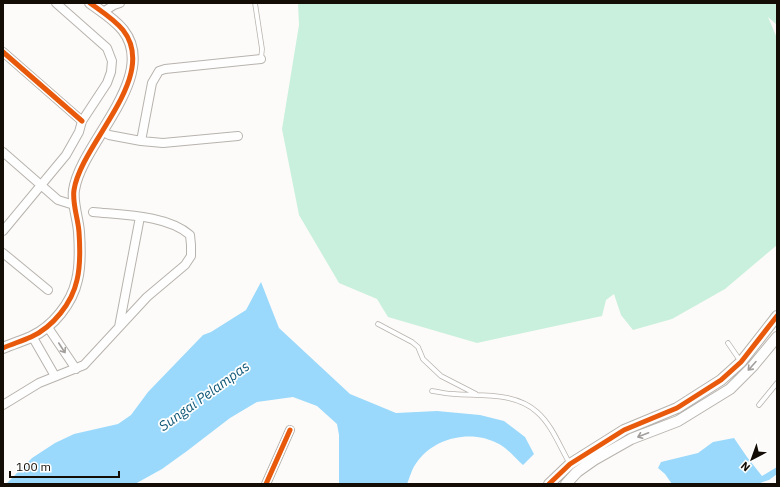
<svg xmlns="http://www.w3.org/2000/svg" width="780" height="487" viewBox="0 0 780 487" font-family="'IBM Plex Sans',sans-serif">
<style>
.green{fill:#c9f0dc}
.water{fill:#9ad9fb}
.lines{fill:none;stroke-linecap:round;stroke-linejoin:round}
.service-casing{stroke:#b7b3ae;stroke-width:5.5}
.minor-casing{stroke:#b7b3ae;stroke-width:10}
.tertiary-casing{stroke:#b7b3ae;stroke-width:12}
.service{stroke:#fffefe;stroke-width:4}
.minor{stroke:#fffefe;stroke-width:8}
.tertiary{stroke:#fffefe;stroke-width:10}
.cycleway-casing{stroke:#fff;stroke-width:8}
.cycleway{stroke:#e8590c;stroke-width:5}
.oneway{stroke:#a19e9b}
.labels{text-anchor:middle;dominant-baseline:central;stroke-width:3.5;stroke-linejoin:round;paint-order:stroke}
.water-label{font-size:14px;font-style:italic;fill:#0d5676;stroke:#fff}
</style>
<rect width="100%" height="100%" fill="#fdfbf9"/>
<path class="green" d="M298,3H777V25L768,17L777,38V245L725,289L672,319L633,330L621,315L614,294L606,300L602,316L477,343L388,317L377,299L339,283L299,215L282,129L299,25Z"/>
<path class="water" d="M261,282L279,328L350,394L396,413L437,411L480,415L504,421L525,437L534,454L523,465C515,458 508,449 499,444C472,429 435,437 417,462C412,468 410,477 407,484H339V435L337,424L317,406L293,397L257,402L230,418L187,451L162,469L135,484H6L32,458L55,443L74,434L118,424L131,415L148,392L203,335L211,332L246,310Z
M734,438L747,457L762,476L777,467V474L769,480L757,484H672L665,474L658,468L661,462L698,453L713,442Z"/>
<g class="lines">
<g class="service-casing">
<path id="service" d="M255,3L262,49L261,59
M378,324L412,342L418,347L423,359L441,376L476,394
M728,343L741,362
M432,391C440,392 447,394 454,394C481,396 515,392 537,412C552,425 560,447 570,464
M759,405L777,383"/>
</g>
<g class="minor-casing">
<path id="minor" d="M103,12L114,5L120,3
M3,52L82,121
M102,131L109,135L141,141L163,143L238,136
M141,141L152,83L159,71L165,69L261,59
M3,152L58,200L74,205
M3,231L66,155L79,132L82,121L107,83L111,72L112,61L107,48L56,3
M3,253L48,290
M47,326L76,369
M119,327L140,217
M32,336L55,376
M3,405L39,383L84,365L147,297L185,265L191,256V245L190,235C167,215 123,215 93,212
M266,484L290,430"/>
</g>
<g class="tertiary-casing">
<path id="tertiary" d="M3,348C12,344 22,341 31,337C53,327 72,303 77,280C81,264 80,247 79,232C78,218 72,203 74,190C81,143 160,77 123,30C114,19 101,11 90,3
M549,484L570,464L624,430L677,408L721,380L741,362L777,316
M566,484L577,472L594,460L631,439L678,421L730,389L753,366L777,337"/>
</g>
<use href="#service" class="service"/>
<use href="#minor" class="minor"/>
<use href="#tertiary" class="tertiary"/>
<g class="cycleway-casing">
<path id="cycleway" d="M3,52L82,121
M3,348C12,344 22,341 31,337C53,327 72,303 77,280C81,264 80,247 79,232C78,218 72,203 74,190C81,143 160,77 123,30C114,19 101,11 90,3
M266,484L290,430
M549,484L570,464L624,430L677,408L721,380L741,362L777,316"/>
</g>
<use href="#cycleway" class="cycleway"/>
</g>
<defs><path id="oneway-shaft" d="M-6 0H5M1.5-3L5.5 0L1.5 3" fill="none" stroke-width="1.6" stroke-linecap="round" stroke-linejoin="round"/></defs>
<g class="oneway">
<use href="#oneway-shaft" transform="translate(62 348) rotate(57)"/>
<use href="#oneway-shaft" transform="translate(752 366) rotate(132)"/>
<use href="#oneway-shaft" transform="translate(643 435) rotate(159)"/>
</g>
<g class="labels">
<g class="water-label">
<text transform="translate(204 396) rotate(-36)">Sungai Pelampas</text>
</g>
</g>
<rect width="780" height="487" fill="none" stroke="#130d06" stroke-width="8"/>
<g transform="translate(752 459) rotate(221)" stroke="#ffffff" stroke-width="3" paint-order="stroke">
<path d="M0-3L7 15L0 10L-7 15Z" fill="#130d06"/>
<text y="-6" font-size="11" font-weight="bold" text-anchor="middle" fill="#130d06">N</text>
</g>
<path d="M10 471v6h109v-6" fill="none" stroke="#130d06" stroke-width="2"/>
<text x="16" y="471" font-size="12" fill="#130d06" stroke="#ffffff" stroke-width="3" paint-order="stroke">100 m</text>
</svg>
